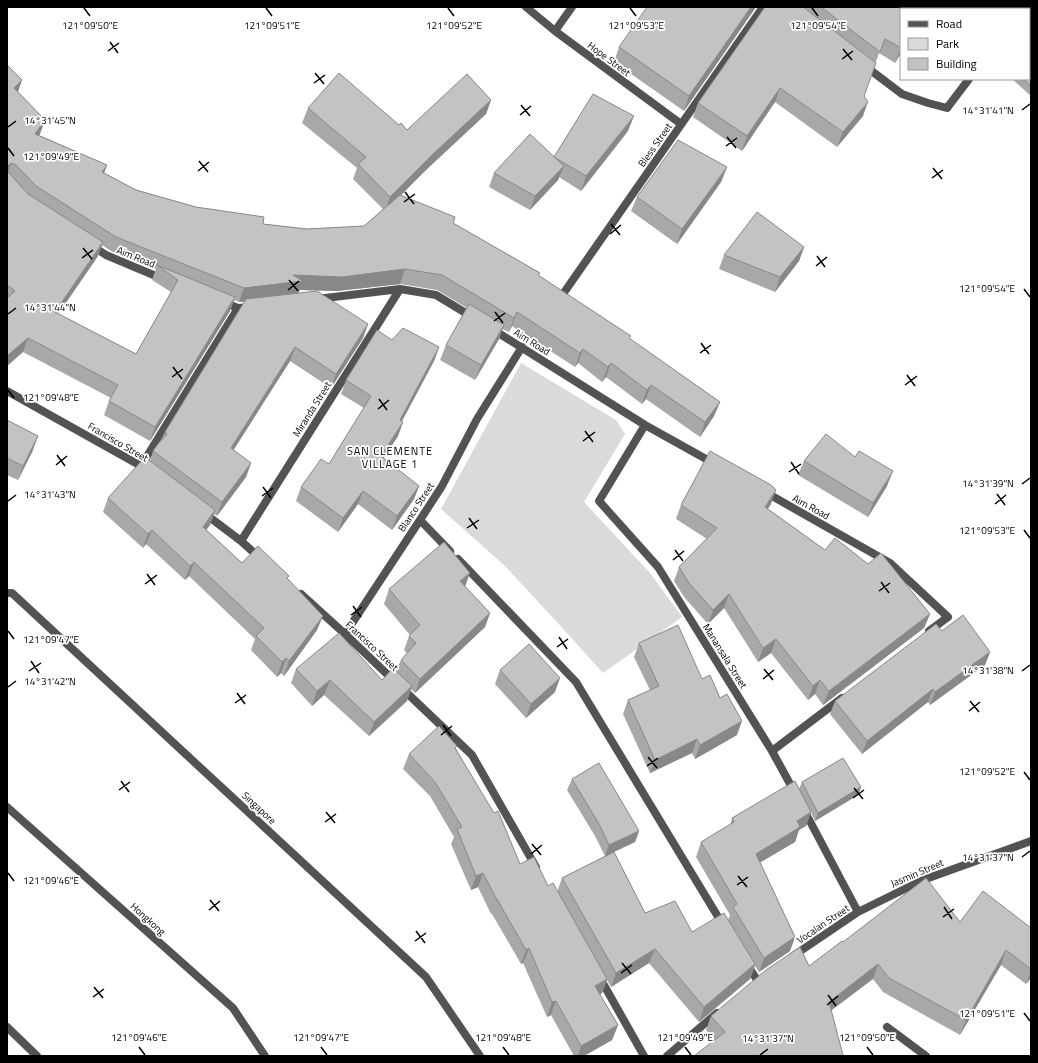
<svg xmlns="http://www.w3.org/2000/svg" width="1038" height="1063" viewBox="0 0 1038 1063" font-family="'Titillium Web',sans-serif">
<style>
.green{fill:#dadada}
.lines{fill:none;stroke-linecap:round;stroke-linejoin:round}
.minor{stroke:#535353;stroke-width:8}
.wall{fill:#a8a8a8;fill-rule:evenodd}
.shaded-wall{fill:#888}
.building{fill:#c3c3c3;stroke:#888}
.ticks{fill:none;stroke:#000;stroke-width:1.5}
.labels{text-anchor:middle;dominant-baseline:central;stroke-width:3.5;stroke-linejoin:round;paint-order:stroke}
.street-label{font-size:10px;fill:#000;stroke:#fff}
.neighbourhood-label{font-size:11px;letter-spacing:1px;fill:#000;stroke:#fff}
.ticks-label{font-size:10px;text-anchor:middle;fill:#000;stroke:#fff;stroke-width:3.5;stroke-linejoin:round;paint-order:stroke}
</style>
<rect width="100%" height="100%" fill="#fff"/>
<path class="green" d="M521,363L616,420L625,434L584,502L650,573L682,617L603,673L556,621L505,566L441,509Z"/>
<g class="lines">
<path class="minor" d="M526,7L555,31L681,124
M555,31L572,7
M865,66L902,94L928,103L947,108L969,79
M91,245L106,255L163,279
M563,294L763,7
M317,299L400,289L436,295L474,318
M223,302L238,308L252,307
M492,329L645,425L715,464
M7,391L141,466L147,470
M645,425L599,501L658,567L772,751L795,793
M141,466L238,308
M765,492L890,563L948,617L929,631
M204,513L241,541L261,559
M420,520L450,551
M241,541L400,289
M458,559L576,682L723,925
M7,593H12L426,977L480,1056
M301,594L345,634L472,755L536,867
M345,634L420,520L442,486L477,419L522,347
M772,751L842,698
M7,807L233,1008L265,1056
M804,810L858,912
M793,956L858,912L923,880L1031,841
M747,964L757,980
M600,978L644,1056
M7,1027L37,1056
M887,1027L926,1056
M667,1056L717,1013"/>
</g>
<path class="wall" d="M756,7L684,111L614,62L619,47Z
M765,7H908L901,9V53L895,63L879,53L864,96L863,116L837,147L775,102L742,151L693,117L698,103Z
M1031,46V96L1012,79H1029Z
M7,65L18,92L45,120L39,135L107,165L104,173L136,190L196,207L263,224L307,229L364,226L383,209L353,179L357,168L302,123L308,108L399,125L407,130L491,100L486,114L427,169L401,195L453,223L540,273L538,276L720,402L714,416L700,437L646,399L642,404L606,377L602,382L578,363L575,367L512,326L509,332L502,329L499,339L475,380L440,360L446,345L467,308L437,290L400,284L337,291L300,290L298,293L368,324L363,338L331,388L290,361L233,450L251,463L246,477L217,516L214,514L210,525L206,530L242,563L288,580L317,630L284,676L281,673L277,677L251,650L255,639L189,576L185,580L146,544L143,548L103,512L108,498L150,461L153,451L162,438L165,432L245,302H239L234,300L230,311L150,441L104,415L109,401L111,398L23,352L7,366ZM102,245L111,251L156,269L152,280L171,292L136,354L58,314L98,256Z
M628,131L581,191L559,177L558,180L530,210L489,187L494,173L554,157Z
M727,167L721,182L677,244L631,211L637,197Z
M804,247L799,261L775,292L719,269L724,255Z
M392,340L439,347L434,361L402,421L403,422L398,436L383,458L419,486L414,499L392,530L358,504L338,532L296,501L301,487L329,464L364,408L341,394L346,380Z
M7,420L33,450L18,480L7,475Z
M804,461L887,486L868,517L798,475Z
M771,504L768,509L825,550L930,614L924,628L823,705L815,694L808,700L771,653L758,662L724,608L708,624L684,597L674,581L679,567L707,539L676,519L681,505Z
M465,587L490,613L485,627L415,693L411,689L407,701L369,736L324,695L312,706L291,683L296,669L382,680L396,671L401,660L407,653L404,650L409,636L410,635L384,604L389,589Z
M942,631L990,652L985,665L930,705L928,702L862,754L830,714L835,701Z
M639,643L702,679L737,735L695,759L692,753L650,773L623,714L628,700L650,690L634,657Z
M500,670L555,692L526,718L495,684Z
M456,749L520,864L548,886L557,892L562,878L605,856L595,836L567,790L572,779L639,831L635,842L614,852L645,913L692,932L728,920L730,915L696,857L701,842L730,825L732,818L799,789L802,782L861,787L858,795L815,821L811,812L806,826L799,830L795,842L760,862L795,937L790,951L759,972L755,966L750,979L699,1022L649,963L611,987L607,980L602,993L600,995L618,1025L612,1040L584,1056H574L551,1015L547,1017L523,963L521,964L492,914H491L478,887L471,890L451,844L454,837L430,796L403,769L409,754Z
M960,922L1031,928V978L1026,984L1001,965L960,1035L883,992L873,979L715,1040L706,1030L711,1016L809,966L843,942Z"/>
<path class="shaded-wall" d="M751,7H756L684,111L689,96Z
M901,48V53L895,63Z
M22,80L17,95L14,88Z
M780,88L775,102L742,151L747,136Z
M491,100L486,114L427,169L385,211L390,197L432,155Z
M868,102L863,116L837,147L843,132Z
M634,116L628,131L581,191L586,176Z
M45,120L40,134L30,148L35,134Z
M11,163L7,175V167Z
M107,165L102,179V172Z
M564,166L558,180L530,210L535,196Z
M727,167L721,182L677,244L682,229Z
M103,242L98,256L50,326L55,312Z
M804,247L799,261L775,292L780,277Z
M405,269L400,284L337,291L300,290L297,295L239,302L244,288L293,275Z
M235,297L230,311L150,441L155,427Z
M517,312L512,326L509,332L514,318Z
M368,324L363,338L331,388L336,374Z
M504,325L499,339L475,380L481,365Z
M28,338L23,352L7,366V356Z
M295,347L290,361L226,462L231,448Z
M439,347L434,361L395,434L400,420Z
M583,349L578,363L575,367L580,353Z
M611,363L606,377L602,382L608,367Z
M651,385L646,399L642,404L647,390Z
M720,402L714,416L700,437L705,422Z
M403,422L398,436L376,470L381,456Z
M38,436L33,450L18,480L23,466Z
M251,463L246,477L217,516L222,502Z
M893,471L887,486L868,517L873,503Z
M419,486L414,499L392,530L397,516Z
M776,490L771,504L760,520L765,507Z
M363,491L358,504L338,532L343,518Z
M215,510L210,525L197,542L203,527Z
M152,530L146,544L143,548L148,534Z
M194,562L189,576L185,580L190,566Z
M470,573L465,587L460,581Z
M729,594L724,608L708,624L713,610Z
M490,613L485,627L415,693L420,679Z
M930,614L924,628L823,705L829,691Z
M323,616L317,630L284,676L289,661Z
M776,639L771,653L758,662L763,648Z
M990,652L985,665L930,705L935,692Z
M286,658L281,673L277,677L282,662Z
M560,678L555,692L526,718L531,704Z
M330,680L324,695L312,706L317,691Z
M820,680L815,694L808,700L813,686Z
M412,686L407,701L369,736L374,722Z
M933,689L928,702L862,754L867,741Z
M742,721L737,735L695,759L700,745Z
M697,739L692,753L650,773L655,760Z
M861,787L858,795L815,821L818,813Z
M811,812L806,826L799,830L795,842L751,868L756,854L797,821Z
M639,831L635,842L605,856L609,845Z
M483,873L478,887L471,890L476,876Z
M795,937L790,951L759,972L764,958Z
M529,948L523,963L521,964L526,950Z
M655,949L649,963L611,987L616,973Z
M1006,950L1001,965L960,1035L966,1020Z
M755,964L750,979L699,1022L704,1007Z
M878,964L873,979L824,1016L829,1002Z
M1031,972V978L1026,984Z
M607,979L602,993L590,1001L595,986Z
M556,1001L551,1015L547,1017L552,1002Z
M618,1025L612,1040L584,1056H578L581,1046Z"/>
<path class="building" d="M647,7H751L689,96L619,47Z
M765,7H803L876,63L864,96L868,102L843,132L780,88L747,136L698,103Z
M821,7H908L912,9H901V48L885,39L880,52Z
M959,7H988L987,9H958Z
M1031,46V86L1023,79H1029V49Z
M7,65L22,80L14,88L45,120L35,134L107,165L102,172L136,190L196,207L264,217L263,224L307,229L364,226L400,195L455,217L453,223L540,273L538,275L631,336L629,338L720,402L705,422L651,385L647,390L611,363L608,367L583,349L580,353L517,312L514,318L442,275L405,269L342,277L293,275L303,281L244,288L116,237L36,186L16,165L11,163L7,167L8,172L28,194L103,242L55,312L136,354L178,280L157,265L235,297L155,427L109,401L118,385L28,338L7,356V298L15,291L7,285Z
M339,73L399,125L401,123L407,130L467,74L491,100L432,155L390,197L358,164L366,157L308,108Z
M593,94L634,116L586,176L554,157Z
M530,134L564,166L535,196L494,173Z
M678,140L727,167L682,229L637,197Z
M757,212L804,247L780,277L724,255Z
M317,291L368,324L336,374L295,347L231,448L251,463L222,502L153,451L158,444L167,434L165,432L246,299Z
M469,304L504,325L481,365L446,345Z
M403,328L439,347L400,420L403,422L381,456L419,486L397,516L363,491L343,518L301,487L321,459L329,464L371,396L346,380L377,330L392,340Z
M7,420L38,436L23,466L7,458Z
M826,434L855,457L859,451L893,471L873,503L804,461Z
M710,451L771,485L776,490L765,507L825,550L835,538L868,564L881,553L930,614L829,691L820,680L813,686L776,639L763,648L729,594L713,610L689,583L679,567L717,528L681,505Z
M145,457L215,510L203,527L242,563L258,546L289,576L287,578L323,616L289,661L286,658L282,662L256,636L264,628L194,562L190,566L152,530L148,534L108,498Z
M444,542L470,573L460,581L490,613L420,679L401,660L416,643L409,636L420,625L389,589Z
M963,615L990,652L935,692L933,689L867,741L835,701L936,624L942,631Z
M678,625L702,679L710,675L720,698L727,694L742,721L700,745L697,739L655,760L628,700L659,686L639,643Z
M339,633L382,680L393,668L412,686L374,722L330,680L317,691L296,669Z
M529,644L560,678L531,704L500,670Z
M439,726L457,746L455,748L494,813L498,811L520,864L534,857L548,886L553,883L607,979L595,986L618,1025L581,1046L556,1001L552,1002L529,948L526,950L497,899V900L483,873L476,876L457,829L462,827L435,782L409,754Z
M843,758L861,787L818,813L802,782Z
M599,763L639,831L609,845L599,824L572,779Z
M795,781L811,812L797,821L800,827L756,854L795,937L764,958L733,907L737,904L701,842L734,822L732,818Z
M614,852L645,913L675,901L692,932L724,913L755,964L704,1007L655,949L616,973L562,878Z
M926,878L960,922L983,891L1031,928V969L1006,950L966,1020L889,978L878,964L829,1002L843,1055L841,1056H694L725,1032L711,1016L766,970L800,947L809,966L842,941L843,942Z"/>
<path class="ticks" d="M84,8L90,16M266,8L272,16M448,8L454,16M630,8L636,16M812,8L818,16M110,42L118,53M843,49L852,60M108,51L119,43M842,59L853,51M315,73L324,84M314,83L325,75M521,105L530,116M1022,110L1030,104M520,115L531,106M8,127L16,121M727,137L736,148M726,146L737,138M8,148L14,156M199,161L208,172M933,168L942,179M198,171L209,162M932,178L943,170M405,192L414,204M404,202L415,194M611,224L620,235M610,234L621,225M83,248L92,259M817,256L825,267M82,258L93,250M816,266L827,257M289,280L298,291M1024,289L1030,297M288,290L299,281M495,312L503,323M8,314L16,308M494,321L505,313M701,343L709,354M700,353L711,345M173,367L182,379M907,375L915,386M172,377L183,369M905,385L917,376M8,390L14,398M379,399L387,410M378,409L389,400M585,431L593,442M583,441L595,432M57,455L65,466M791,462L799,474M56,465L67,456M789,472L801,464M1022,484L1030,478M263,487L271,498M997,494L1005,505M262,496L273,488M8,501L16,495M995,504L1006,495M469,518L477,529M467,528L479,520M1024,530L1030,538M675,550L683,561M673,560L684,551M147,574L155,585M881,582L889,593M145,584L157,575M879,591L890,583M353,606L361,617M351,615L362,607M8,631L14,639M559,637L567,649M557,647L568,639M31,661L39,673M764,669L773,680M29,671L41,663M1022,671L1030,665M763,679L774,670M8,687L16,681M237,693L245,704M970,701L979,712M235,703L246,695M969,711L980,702M443,725L451,736M441,735L452,726M648,757L657,768M647,766L658,758M1024,772L1030,780M121,781L129,792M854,788L863,799M119,790L130,782M853,798L864,790M326,812L335,823M325,822L336,814M532,844L541,855M531,854L542,845M1022,857L1030,851M8,873L14,881M738,876L747,887M737,885L748,877M210,900L219,911M944,907L952,919M209,910L220,901M943,917L954,909M416,931L425,943M415,941L426,933M622,963L631,974M621,973L632,965M94,987L103,998M828,995L836,1006M93,997L104,989M827,1005L838,996M1024,1013L1030,1021M139,1047L145,1055M321,1047L327,1055M503,1047L509,1055M685,1047L691,1055M867,1047L873,1055M760,1055L768,1049"/>
<g class="labels">
<g class="street-label">
<text transform="translate(609 59) rotate(37)">Hope Street</text>
<text transform="translate(655 145) rotate(-55)">Bless Street</text>
<text transform="translate(136 257) rotate(22)">Aim Road</text>
<text transform="translate(532 342) rotate(32)">Aim Road</text>
<text transform="translate(312 409) rotate(-58)">Miranda Street</text>
<text transform="translate(118 442) rotate(30)">Francisco Street</text>
<text transform="translate(416 507) rotate(-57)">Blanco Street</text>
<text transform="translate(811 507) rotate(29)">Aim Road</text>
<text transform="translate(372 646) rotate(43)">Francisco Street</text>
<text transform="translate(725 656) rotate(58)">Manansala Street</text>
<text transform="translate(259 808) rotate(43)">Singapore</text>
<text transform="translate(917 873) rotate(-23)">Jasmin Street</text>
<text transform="translate(148 919) rotate(42)">Hongkong</text>
<text transform="translate(823 924) rotate(-34)">Vocalan Street</text>
</g>
<g class="neighbourhood-label">
<text x="390" y="451">SAN CLEMENTE<tspan x="390" dy="13">VILLAGE 1</tspan></text>
</g>
</g>
<g class="ticks-label">
<text x="90" y="29">121°09'50"E</text>
<text x="272" y="29">121°09'51"E</text>
<text x="454" y="29">121°09'52"E</text>
<text x="636" y="29">121°09'53"E</text>
<text x="818" y="29">121°09'54"E</text>
<text x="988" y="114">14°31'41"N</text>
<text x="50" y="124">14°31'45"N</text>
<text x="51" y="160">121°09'49"E</text>
<text x="987" y="292">121°09'54"E</text>
<text x="50" y="311">14°31'44"N</text>
<text x="51" y="401">121°09'48"E</text>
<text x="988" y="487">14°31'39"N</text>
<text x="50" y="498">14°31'43"N</text>
<text x="987" y="534">121°09'53"E</text>
<text x="51" y="643">121°09'47"E</text>
<text x="988" y="674">14°31'38"N</text>
<text x="50" y="685">14°31'42"N</text>
<text x="987" y="775">121°09'52"E</text>
<text x="988" y="861">14°31'37"N</text>
<text x="51" y="884">121°09'46"E</text>
<text x="987" y="1017">121°09'51"E</text>
<text x="139" y="1041">121°09'46"E</text>
<text x="321" y="1041">121°09'47"E</text>
<text x="503" y="1041">121°09'48"E</text>
<text x="685" y="1041">121°09'49"E</text>
<text x="867" y="1041">121°09'50"E</text>
<text x="768" y="1042">14°31'37"N</text>
</g>
<rect width="1038" height="1063" fill="none" stroke="#000000" stroke-width="16"/>
<rect x="900" y="8" width="130" height="72" fill="#ffffff" stroke="#999999"/>
<rect x="908" y="21" width="20" height="6" fill="#535353" stroke="#999999"/>
<text x="936" y="28" font-size="12" fill="#000000">Road</text>
<rect x="908" y="38" width="20" height="12" fill="#dadada" stroke="#999999"/>
<text x="936" y="48" font-size="12" fill="#000000">Park</text>
<rect x="908" y="58" width="20" height="12" fill="#c3c3c3" stroke="#999999"/>
<text x="936" y="68" font-size="12" fill="#000000">Building</text>
</svg>
